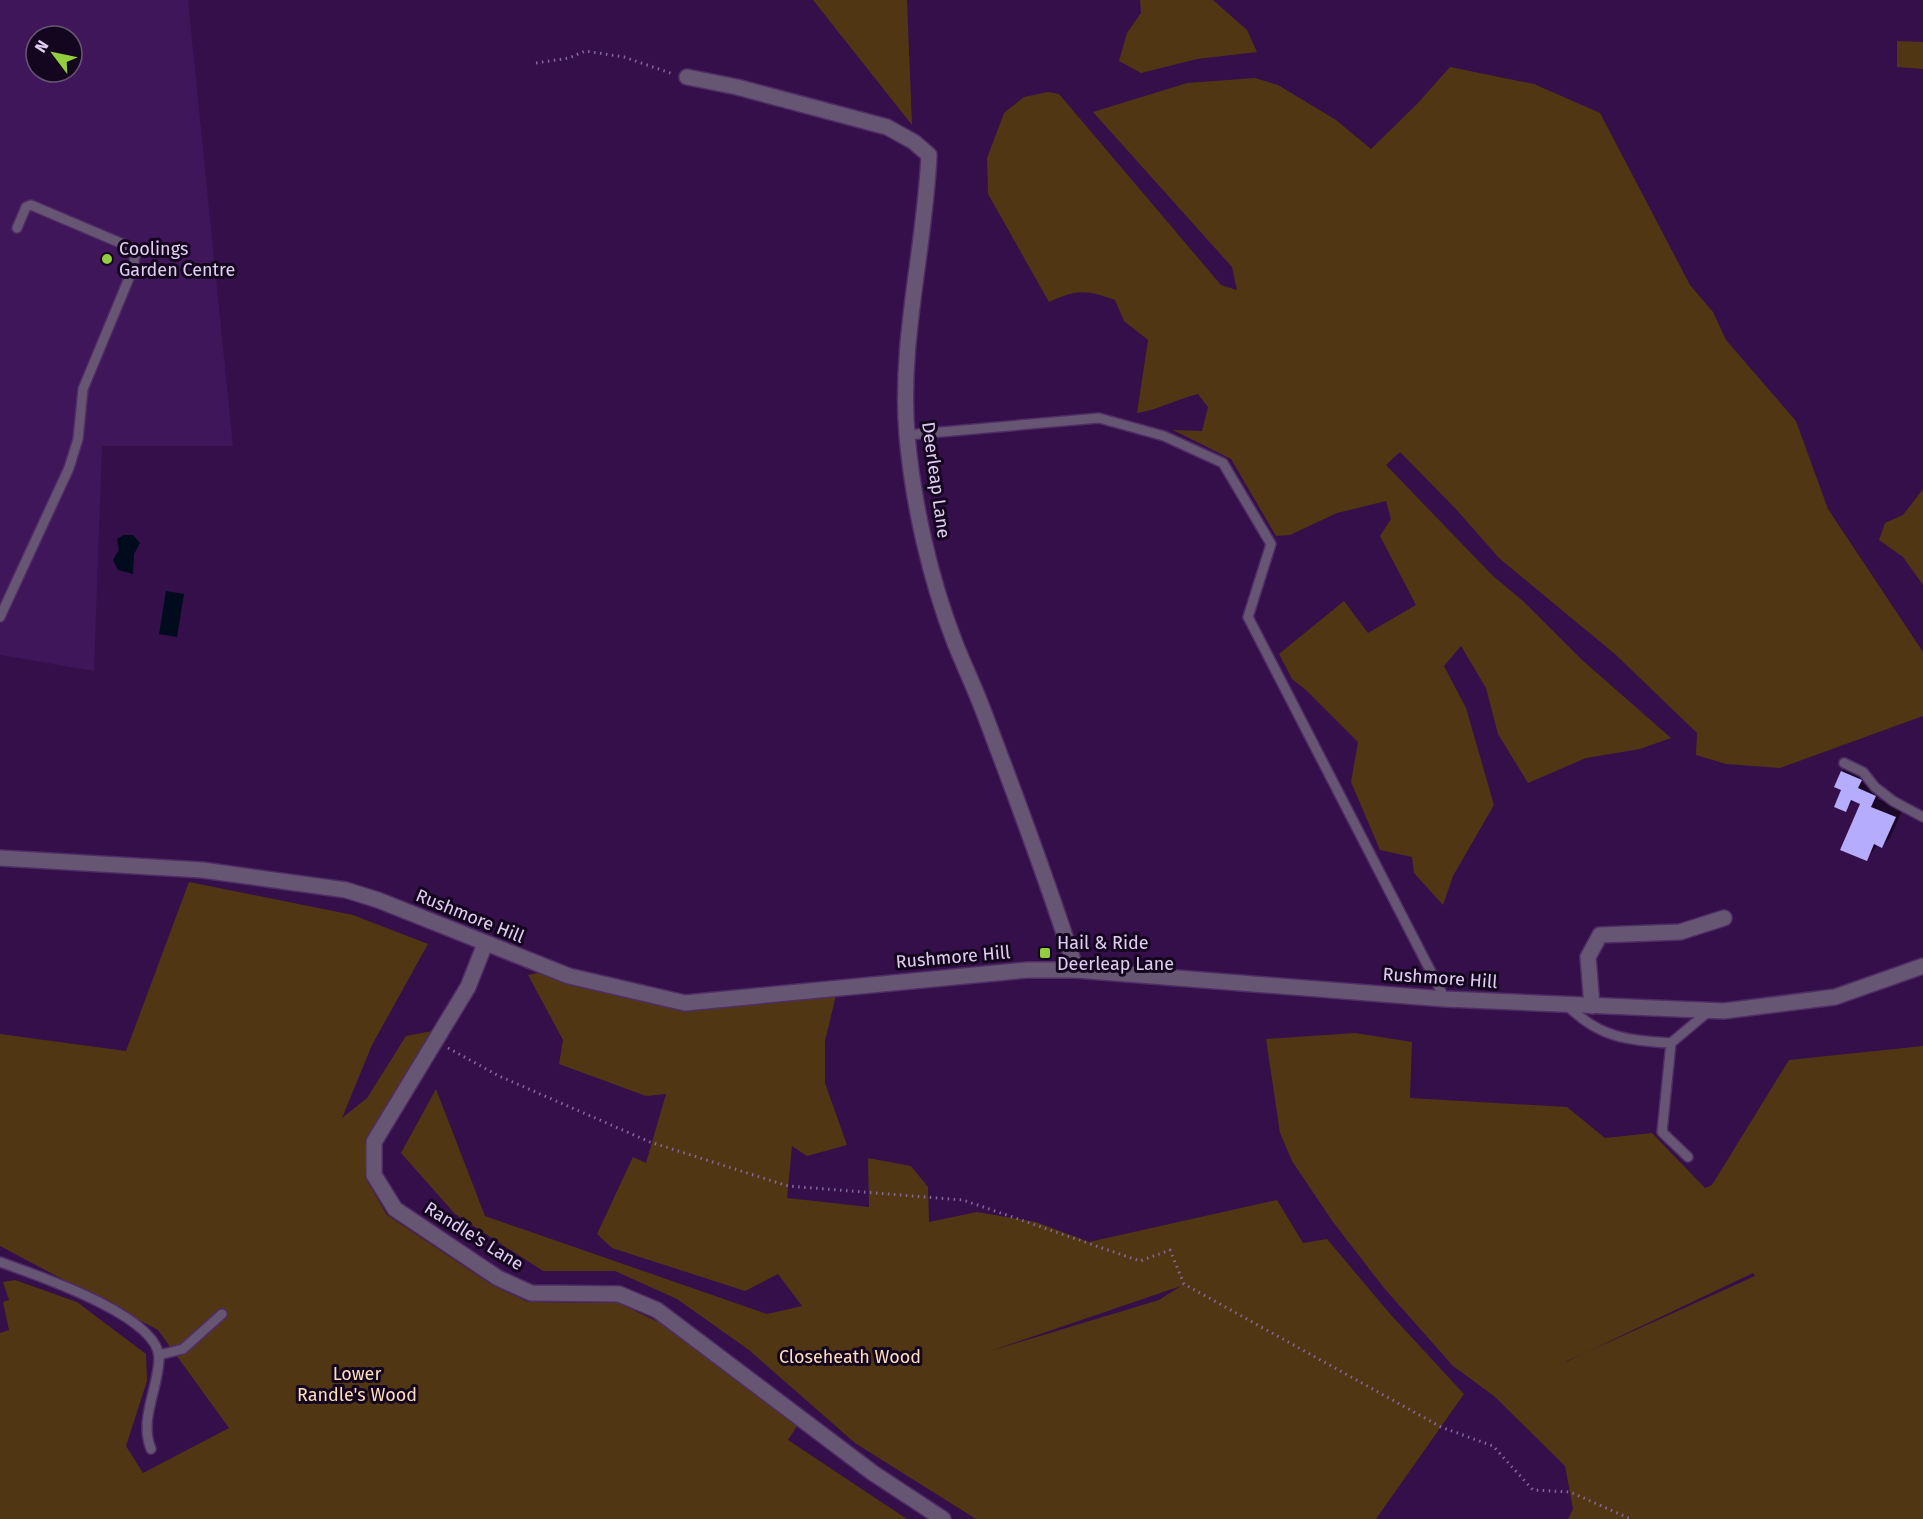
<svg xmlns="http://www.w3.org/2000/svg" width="1923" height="1519" viewBox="0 0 1923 1519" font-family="'Fira Sans',sans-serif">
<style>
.built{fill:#3f1659;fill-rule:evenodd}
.green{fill:#513613;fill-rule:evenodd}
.water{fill:#000b1d}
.shadow{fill:#0007}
.building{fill:#b6acfd}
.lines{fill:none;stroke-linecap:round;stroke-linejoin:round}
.service-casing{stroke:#502d65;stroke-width:12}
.minor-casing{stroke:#502d65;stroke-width:18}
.tertiary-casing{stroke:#502d65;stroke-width:18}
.path{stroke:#856999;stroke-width:3;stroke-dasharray:1.5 4.5;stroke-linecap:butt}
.service{stroke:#665674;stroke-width:9}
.minor{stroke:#665674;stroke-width:15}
.tertiary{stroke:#665674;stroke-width:15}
.poi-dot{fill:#92cd3e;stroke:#15061f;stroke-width:2}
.labels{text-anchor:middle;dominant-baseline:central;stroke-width:6;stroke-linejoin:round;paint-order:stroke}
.poi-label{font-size:18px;fill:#e0cdf1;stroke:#15061f;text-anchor:start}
.street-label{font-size:18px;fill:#e0cdf1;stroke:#15061f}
.park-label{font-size:18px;fill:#fedebb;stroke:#15061f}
</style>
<rect width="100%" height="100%" fill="#340f4a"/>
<path class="built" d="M0,0H188L233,446H102L94,671L0,655ZM36,36H72V72H36Z"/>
<path class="green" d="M813,0H907L912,125Z
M1140,0H1213L1247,30L1257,52L1197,59L1141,73L1119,61L1127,33L1141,13Z
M1897,41L1923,42V69L1897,67Z
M1450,67L1534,84L1600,113L1690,285L1713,312L1726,340L1796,421L1828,509L1923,652V716L1780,768L1726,764L1696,755L1697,733L1616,655L1499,558L1455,508L1400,452L1386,465L1493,576L1523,601L1581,659L1671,738L1640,749L1586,758L1528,783L1498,734L1486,688L1461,646L1444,666L1466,708L1494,805L1453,876L1443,905L1414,873L1412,857L1380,850L1351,782L1358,742L1306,690L1292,679L1279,654L1344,601L1368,633L1416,605L1380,536L1391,519L1386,501L1337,513L1290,535L1276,536L1231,459L1173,430L1202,431L1208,407L1198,394C1176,399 1159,410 1137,413L1148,340L1124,321L1115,300C1086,290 1078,289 1049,302L988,194L987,158L1004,113L1024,97L1048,92L1059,94L1221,285L1237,290L1232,267L1093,112L1187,83L1255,78L1278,85L1336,120L1371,149L1417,104Z
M1923,489V585L1903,557L1879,540L1885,523L1903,515Z
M189,882L353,915L428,944L372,1045L342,1118L367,1098L406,1036L432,1031L365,1141V1177L387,1215L492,1285L528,1302L619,1303L660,1323L797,1426L788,1440L907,1519H0V1333L9,1330L3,1302L9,1300L3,1282L15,1280L77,1302L146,1354L147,1381L126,1446L143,1473L229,1428L158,1330L0,1246V1034L126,1051Z
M542,972L690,1009L836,995L825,1041V1083L847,1145L807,1156L792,1146L787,1198L869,1207L868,1158L911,1166L928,1187L929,1222L977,1212L1036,1222L1089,1242L1277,1200L1303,1243L1327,1239L1391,1315L1464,1394L1376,1519H976L855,1443L749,1350L677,1299L615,1271H543L455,1214L401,1153L436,1089L485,1216L767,1314L802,1306L778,1274L745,1291L612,1248L597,1234L633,1157L646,1163L666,1094L646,1096L559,1064L563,1040L528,975ZM1181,1286L1159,1300L990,1351Z
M1355,1033L1412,1042L1410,1098L1567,1107L1605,1138L1652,1133L1705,1188L1712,1185L1789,1060L1923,1046V1519H1568L1573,1509L1565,1466L1494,1396L1453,1366L1384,1288L1333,1222L1292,1161L1280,1133L1266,1039ZM1753,1273L1755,1276L1565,1362H1566Z"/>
<path class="water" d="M124,535H133L140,543L134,554L133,574L118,570L113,560L119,550L117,539Z
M166,591L184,594L177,637L159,634Z"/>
<path class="shadow" d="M1850,763L1869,772L1865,780L1883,788L1878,799L1903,809L1890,838L1882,846L1878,844L1866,860L1862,803L1854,800L1845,810L1842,771Z"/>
<path class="building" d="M1841,771L1862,780L1858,788L1876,796L1871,807L1896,817L1882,848L1874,844L1867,861L1840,850L1860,804L1851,800L1846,812L1834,807L1841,790L1834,787Z"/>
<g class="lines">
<g class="service-casing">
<path id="service" d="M907,435L1099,418L1164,436L1223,463L1271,544L1248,617L1445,999
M0,617L69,468L78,439L83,389L132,271L136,252L130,247L31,205L26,207L17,228
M1844,763L1863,772L1875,787L1893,801L1923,817
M1567,1005C1599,1038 1627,1040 1671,1043
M1688,1157L1662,1132L1671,1043L1709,1011
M0,1262C33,1274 161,1316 159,1359C158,1390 139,1419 151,1449
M159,1355L183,1349L222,1314"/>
</g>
<g class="minor-casing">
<path id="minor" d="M687,77L737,87L887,127L914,142L929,155C925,248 899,341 907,435C913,503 930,579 955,643C965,668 977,693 986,718C1018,802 1049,885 1076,970
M485,944L468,987L374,1142V1175L395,1209L498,1278L531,1293L619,1294L657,1310L873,1473L943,1519
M1592,1006L1588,957L1600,935L1680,932L1724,918"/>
</g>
<g class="tertiary-casing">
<path id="tertiary" d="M0,858L202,870L346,890L378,900L569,976L685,1003L1027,970H1076L1445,999L1724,1011L1835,997L1923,966"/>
</g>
<path class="path" d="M536,63L569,58L585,51L624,57L673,74
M448,1048L499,1076L650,1142L788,1186L963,1200L1140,1261L1170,1250L1184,1284L1441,1427L1493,1446L1533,1490L1570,1492L1631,1519"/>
<use href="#service" class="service"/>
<use href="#minor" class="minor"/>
<use href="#tertiary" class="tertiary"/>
</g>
<g class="poi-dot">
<circle cx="107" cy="259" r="6"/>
<rect x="1039" y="947" width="12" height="12" rx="3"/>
</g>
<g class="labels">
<g class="poi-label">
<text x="119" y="249">Coolings<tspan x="119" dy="21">Garden Centre</tspan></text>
<text x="1057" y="943">Hail &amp; Ride<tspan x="1057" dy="21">Deerleap Lane</tspan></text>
</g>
<g class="street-label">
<text transform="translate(936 480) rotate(82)">Deerleap Lane</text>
<text transform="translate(470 916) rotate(22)">Rushmore Hill</text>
<text transform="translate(953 957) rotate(-5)">Rushmore Hill</text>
<text transform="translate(1440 978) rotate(4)">Rushmore Hill</text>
<text transform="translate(474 1236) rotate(32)">Randle's Lane</text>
</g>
<g class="park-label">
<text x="850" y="1357">Closeheath Wood</text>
<text x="357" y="1374">Lower<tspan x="357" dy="21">Randle's Wood</tspan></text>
</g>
</g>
<g transform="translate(54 54) rotate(302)"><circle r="28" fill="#15061f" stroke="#665673" stroke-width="1.5"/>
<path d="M0-4.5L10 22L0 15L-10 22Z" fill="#92cd3e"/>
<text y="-9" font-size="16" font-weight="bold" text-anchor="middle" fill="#e0cdf1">N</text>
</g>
</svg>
